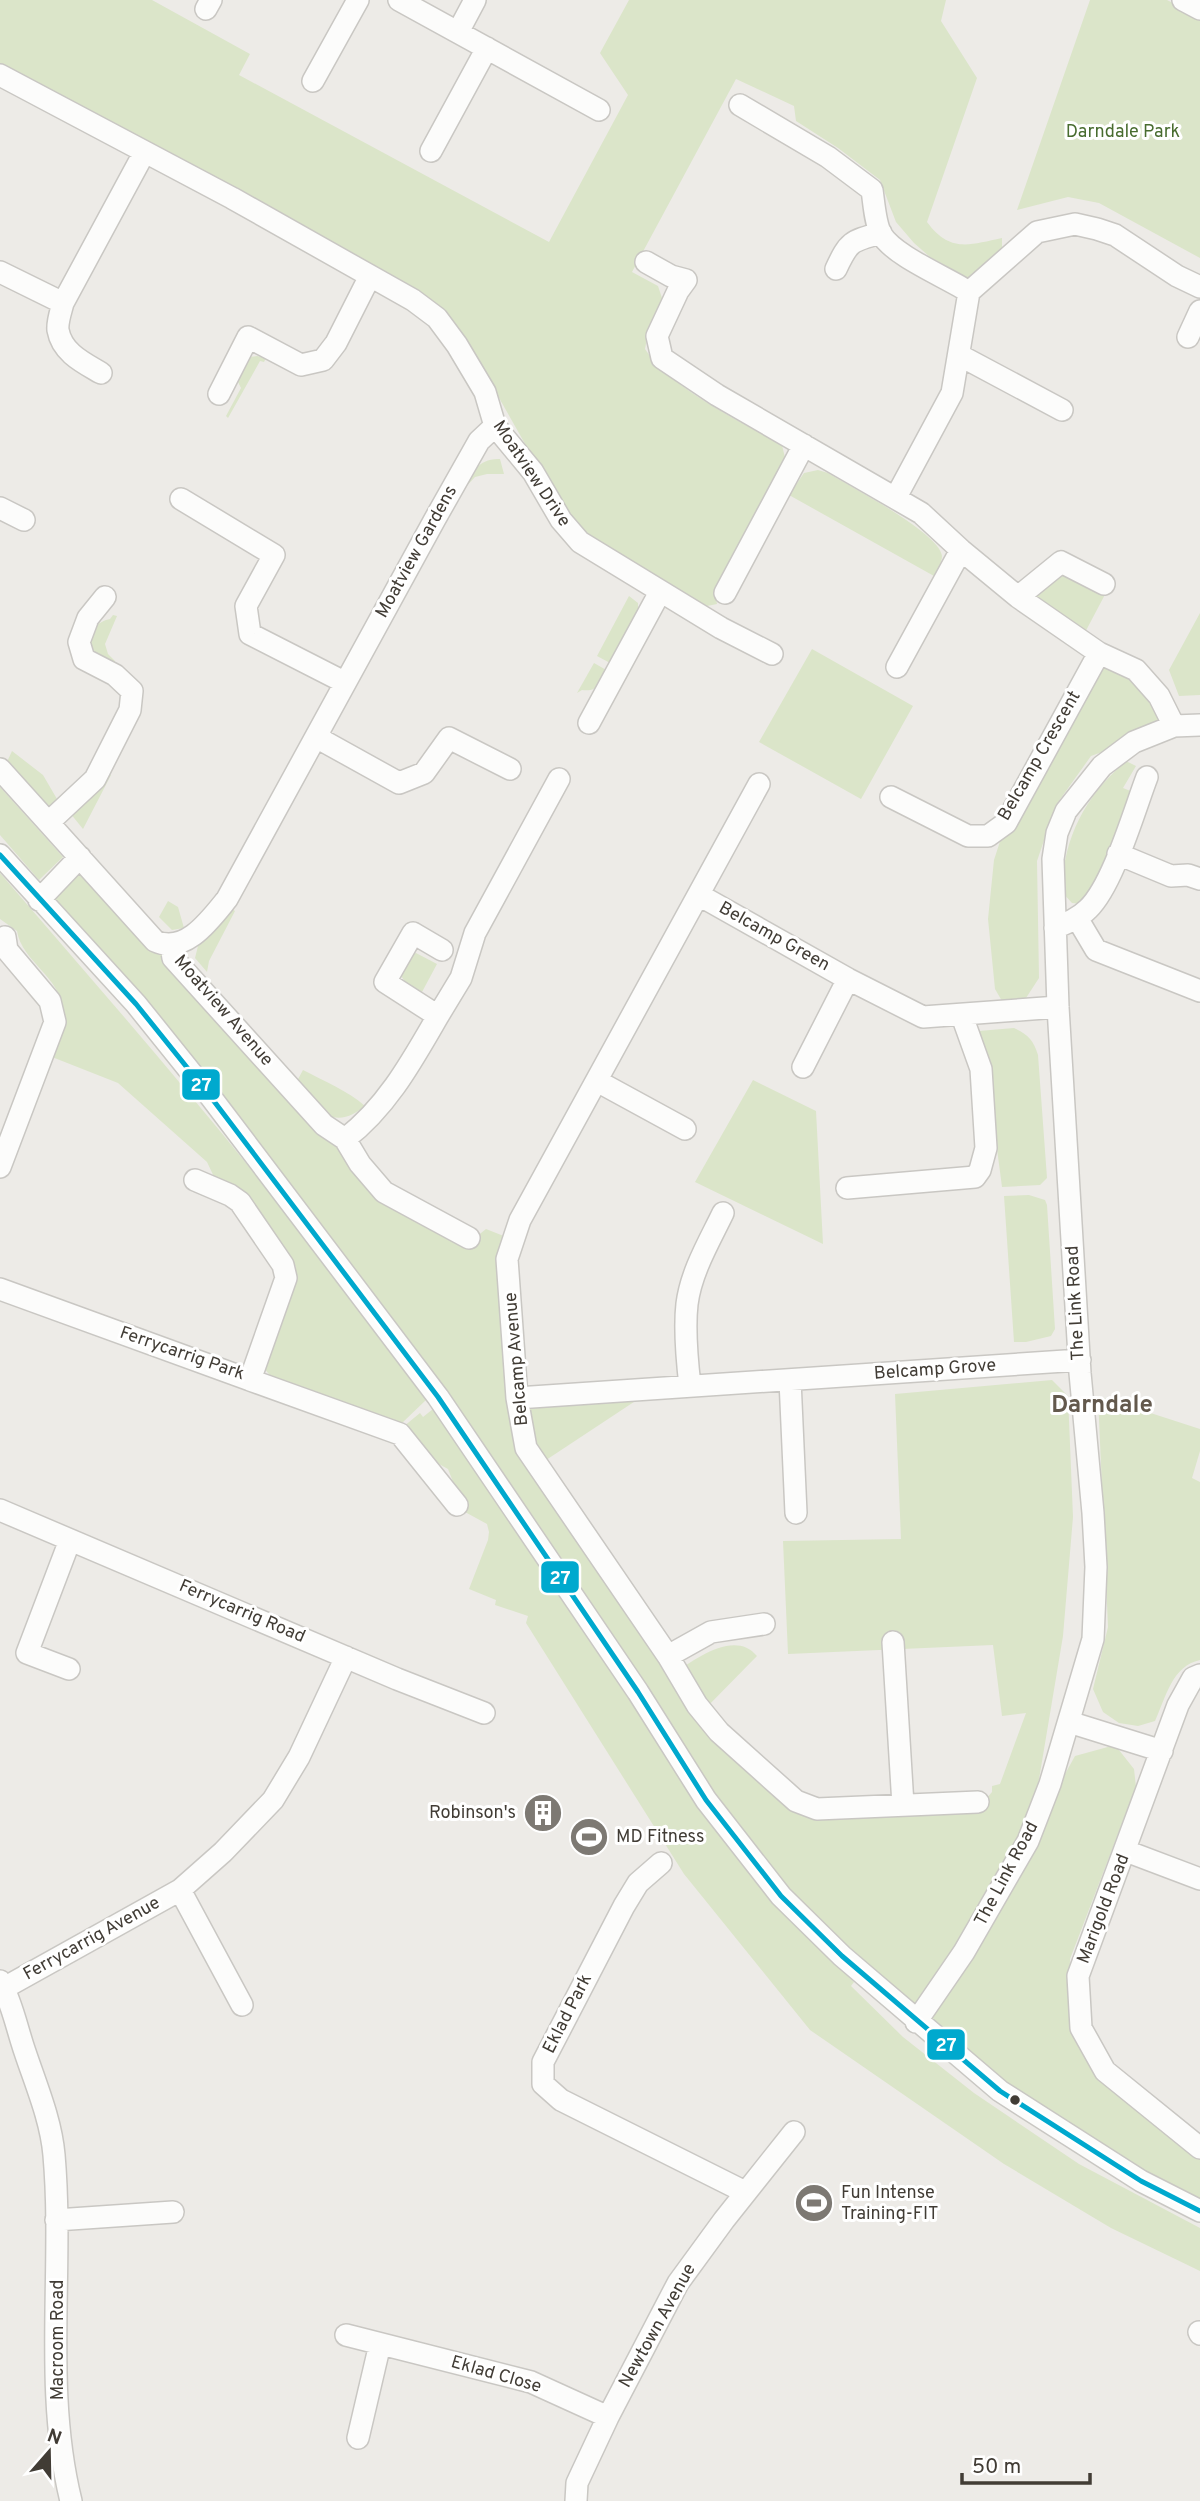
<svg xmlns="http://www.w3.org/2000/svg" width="1200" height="2501" viewBox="0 0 1200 2501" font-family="Overpass,sans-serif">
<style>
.green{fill:#dbe5c9}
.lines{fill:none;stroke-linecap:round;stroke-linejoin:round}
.minor-casing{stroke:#c9c7c3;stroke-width:24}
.minor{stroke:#fcfcfb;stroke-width:21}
.bus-1-casing{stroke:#fff;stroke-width:10}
.bus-1{stroke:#00a9ce;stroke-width:5}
.bus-dot{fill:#413c35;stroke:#fff;stroke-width:2.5}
.labels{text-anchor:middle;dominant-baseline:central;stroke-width:6;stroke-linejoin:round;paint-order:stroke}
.park-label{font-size:18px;fill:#486c2f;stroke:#fff}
.street-label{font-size:18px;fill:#413c35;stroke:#fff}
.poi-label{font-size:18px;fill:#413c35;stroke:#fff;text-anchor:start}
.district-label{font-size:24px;font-weight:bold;fill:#63594d;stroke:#fff}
.line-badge{stroke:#fff;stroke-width:2.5}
.badge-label{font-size:19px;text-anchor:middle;font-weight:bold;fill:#fff}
</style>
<rect width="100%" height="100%" fill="#edebe7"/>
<path class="green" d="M0,0H152L250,54L239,75L549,242L628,95L600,53L629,0H946L941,21L977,78L927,222C950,253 969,245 1002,238V253L985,269L968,278L930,257L914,243L896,222L880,180L838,148L796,121L794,106L736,79L632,272L658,286L664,304L648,333L645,349C671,389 740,421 782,445L786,462L715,594L717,604L707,606L605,550L573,523L550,488L468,343L436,304L315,232L0,69Z
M1090,0H1167L1200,17V258L1099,203L1068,197L1017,210Z
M257,356L266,358L264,362L260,361L228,418L226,416L241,388L236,378L249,357Z
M500,459L504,474H487L475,477L462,491C471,474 478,458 500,459Z
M818,470L828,473C849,486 940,533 942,556C942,563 937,570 934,576L789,495L804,473Z
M1062,562L1109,587L1081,640L1018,597Z
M629,596L638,603V614L612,664L597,656Z
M1200,613V695L1179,696L1169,670Z
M113,615L117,616L105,644L108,654L115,661L114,664C108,660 100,657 95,652C81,638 95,622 110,619Z
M812,649L913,706L861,799L759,742Z
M1099,653L1136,670L1174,726L1091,756L1056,805L1037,861L1039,978L1026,998L1002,1001L995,989L988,919L994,860L1006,823Z
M594,663L608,671C601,683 598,692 582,690L577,693Z
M12,751L43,775L57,799L51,805L44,806L6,764Z
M1126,761L1136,766L1123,788L1133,792L1098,882L1082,904L1072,903L1061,891C1065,835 1084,798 1126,761Z
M107,774L111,775L83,829L70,813Z
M0,787L63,857L39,880L0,835Z
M83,861L362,1166L471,1241L486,1229L516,1241L509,1261L506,1403L528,1455L519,1396L652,1390L534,1468L673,1674C695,1659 735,1629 757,1656L703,1711L807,1807L980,1806L992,1792V1786L1000,1784L1026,1713L1002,1716L993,1645L788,1654L783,1541L901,1539L895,1394L1052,1380L1068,1396L1073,1517L1063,1636L1029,1839L1075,1756L1115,1745L1134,1769L1136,1787L1070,1959L1069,2003L1105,2071L1200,2149V2211L1000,2091L783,1895L440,1398L43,903Z
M0,873C105,995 211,1115 309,1243C349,1294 387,1348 426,1400L402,1423L273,1379L263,1367L296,1267L242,1195L216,1181L207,1162L118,1083L52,1057C55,1043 63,1024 62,1009C61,977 22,962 17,931L0,919Z
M168,901L178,907L184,928L172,930L159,917Z
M232,909L235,911L209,961L207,972L195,958L198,946Z
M416,953L437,964L422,992L406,983L399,973L407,955Z
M1014,1028C1028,1034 1034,1041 1038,1055L1047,1178L1040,1185L1002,1187L987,1073L979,1031Z
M303,1070C324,1081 348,1091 365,1106C355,1114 345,1120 332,1117L297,1081Z
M753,1080L816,1111L823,1244L695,1182Z
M1029,1195L1045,1200L1047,1205L1055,1329L1051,1336L1026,1342H1014L1004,1196Z
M1098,1396L1200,1429V1451L1192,1478L1200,1482V1660C1172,1666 1166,1697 1155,1721L1138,1726L1119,1723L1103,1712L1093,1689L1108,1627Z
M433,1409L718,1831L784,1912L854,1982L851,1986L903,2037L974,2093L1079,2164L1200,2228V2271L1111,2228L1004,2164L810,2030L684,1874L526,1623L528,1616L495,1605L496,1600L469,1589L488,1540L489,1532L487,1524L465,1512L448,1469L428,1458L403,1427L420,1413L423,1417Z"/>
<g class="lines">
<g class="minor-casing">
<path id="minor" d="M399,0L599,110
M1183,0L1200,9
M206,9L211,0
M458,32L475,0
M0,75L232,198L413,300L437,318L457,345L485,392L495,426L533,472L561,520L580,542L721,628L772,654
M313,81L358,0
M740,105L828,157L872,190C874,203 875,223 881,234C894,256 946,277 969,292
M431,151L487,48
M646,262L671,276L686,280L678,291L657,336L662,358L717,395L921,513L961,550L1018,597L1099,653L1136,670L1159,696L1174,726
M836,269C849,241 851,241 881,233
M0,272L63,303
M1188,337L1200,311
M959,355L1062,410
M101,373C84,363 62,353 58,330C57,322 61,311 63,303L144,153
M219,394L248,337L301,365L323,360L336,343L370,276
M896,497L952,393L969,292L1037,232L1075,224L1097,229L1115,235L1177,276L1200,287
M181,499L274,555L246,606L250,634L344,682
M0,508L24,520
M725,593L804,445
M1018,597L1061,562L1104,584
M897,667L961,550
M589,723L660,592
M318,735L325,742L399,783L424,773L449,738L510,769
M0,769L155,941C185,955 210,920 227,899L435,519L479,441L495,426
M759,784L520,1220L507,1259L517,1398L526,1448L668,1656L697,1705L719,1732L796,1801L817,1809L978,1802
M891,797L968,836H988L1006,823L1099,653
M49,822L95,779L130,710L132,691L115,675L84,659L79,642L88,618L105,597
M1118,854L1171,876L1188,875L1200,879
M0,855L136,1004L210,1096L438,1397L638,1692L706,1800L781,1896L842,1956L1000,2091L1141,2181L1200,2211
M699,895L848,979L923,1017L1058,1007
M39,900L80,857
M1077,918L1096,950L1200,991
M1055,928C1067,923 1079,918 1088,909C1113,885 1134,811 1147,777
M171,946L173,958L324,1125L345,1139L360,1164L384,1192L469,1238
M438,1016L461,978L475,933L559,779
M803,1067L848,979
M597,1081L685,1129
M345,1139C387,1107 412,1061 438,1016L385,982L413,933L442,950
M0,1167L55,1022L50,1001L7,950L5,937
M847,1188L975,1177L980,1170L986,1148L981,1069L962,1016
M0,1289L250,1380L286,1278L283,1265L240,1202L230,1195L195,1180
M250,1380L400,1434L457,1505
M790,1380L796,1513
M690,1386C687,1360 684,1330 687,1304C691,1272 709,1242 723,1213
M517,1398L1080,1360
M0,1510L397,1679L484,1713
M893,1642L903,1805
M668,1656L711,1632L764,1624
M69,1669L27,1653L70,1540
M1200,1675L1193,1678L1178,1705L1078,1976L1081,2028L1105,2071L1200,2148
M1069,1722L1162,1751
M1126,1851L1200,1879
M661,1863L638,1883L624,1906L543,2062V2084L561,2100L745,2192
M180,1890L242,2005
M0,1981C12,2002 17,2029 25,2052C36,2085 51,2120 54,2155C64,2269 43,2388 71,2501
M4,1988L180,1890L223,1852L273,1800L299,1757L346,1657
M916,2022L964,1952L1028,1841L1050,1784L1093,1639L1096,1567L1093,1513L1080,1373L1058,1007L1053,859L1057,833L1066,811L1102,766L1134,742L1174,726L1200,725
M56,2220L173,2212
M1199,2332L1200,2334
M346,2335L531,2382L608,2417
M358,2438L380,2344
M576,2501L577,2483L608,2417L678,2283L724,2220L794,2132"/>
</g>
<use href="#minor" class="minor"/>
<g class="bus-1-casing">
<path id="bus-1" d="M0,855L136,1004L210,1096L438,1397L638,1692L706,1800L781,1896L842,1956L1000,2091L1141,2181L1200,2211"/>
</g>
<use href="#bus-1" class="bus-1"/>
</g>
<defs>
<g id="building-disc" transform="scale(2.0125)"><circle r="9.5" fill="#7d7973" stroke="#fff"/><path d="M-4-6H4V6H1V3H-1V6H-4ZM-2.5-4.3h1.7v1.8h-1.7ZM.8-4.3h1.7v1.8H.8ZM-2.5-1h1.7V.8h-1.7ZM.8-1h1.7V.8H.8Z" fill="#fff"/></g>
<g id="stadium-disc" transform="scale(2.0125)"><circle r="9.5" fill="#7d7973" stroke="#fff"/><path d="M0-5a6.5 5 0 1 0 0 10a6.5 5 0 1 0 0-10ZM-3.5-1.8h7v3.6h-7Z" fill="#fff"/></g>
</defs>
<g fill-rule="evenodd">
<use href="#building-disc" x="543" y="1813"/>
<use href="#stadium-disc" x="589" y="1837"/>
<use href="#stadium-disc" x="814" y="2203"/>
</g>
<circle class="bus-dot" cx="1015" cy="2100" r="6"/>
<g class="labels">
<g class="park-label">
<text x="1123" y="132">Darndale Park</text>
</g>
<g class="street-label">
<text transform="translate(531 474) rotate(56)">Moatview Drive</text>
<text transform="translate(417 552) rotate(-61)">Moatview Gardens</text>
<text transform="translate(1040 756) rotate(-60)">Belcamp Crescent</text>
<text transform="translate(774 937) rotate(29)">Belcamp Green</text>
<text transform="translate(223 1011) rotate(49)">Moatview Avenue</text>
<text transform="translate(1076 1303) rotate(-93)">The Link Road</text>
<text transform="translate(182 1354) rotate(19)">Ferrycarrig Park</text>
<text transform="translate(517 1359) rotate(-95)">Belcamp Avenue</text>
<text transform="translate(935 1370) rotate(-4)">Belcamp Grove</text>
<text transform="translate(242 1612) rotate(23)">Ferrycarrig Road</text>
<text transform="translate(1007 1874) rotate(-62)">The Link Road</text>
<text transform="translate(1104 1909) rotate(-69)">Marigold Road</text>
<text transform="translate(92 1939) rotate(-29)">Ferrycarrig Avenue</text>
<text transform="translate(568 2014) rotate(-63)">Eklad Park</text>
<text transform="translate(658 2326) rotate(-61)">Newtown Avenue</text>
<text transform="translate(58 2340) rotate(-90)">Macroom Road</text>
<text transform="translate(496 2375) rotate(16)">Eklad Close</text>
</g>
<g class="poi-label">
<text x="516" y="1813" text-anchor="end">Robinson's</text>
<text x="616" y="1837">MD Fitness</text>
<text x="841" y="2193">Fun Intense<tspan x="841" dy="21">Training-FIT</tspan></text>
</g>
<g class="district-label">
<text x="1102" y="1406">Darndale</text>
</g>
</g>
<g class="line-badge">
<rect x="181" y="1068" width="40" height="33" rx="7" fill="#00a9ce"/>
<rect x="540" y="1560" width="40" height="34" rx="7" fill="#00a9ce"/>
<rect x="926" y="2028" width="40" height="33" rx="7" fill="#00a9ce"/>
</g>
<g class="badge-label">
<text x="201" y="1091">27</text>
<text x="560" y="1584">27</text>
<text x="946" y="2051">27</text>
</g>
<g transform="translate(49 2452) rotate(20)" stroke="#ffffff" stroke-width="5" paint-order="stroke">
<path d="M0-5L12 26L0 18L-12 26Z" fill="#413c35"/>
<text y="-10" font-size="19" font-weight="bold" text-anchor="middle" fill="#413c35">N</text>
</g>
<path d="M962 2473v10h128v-10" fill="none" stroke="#413c35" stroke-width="3.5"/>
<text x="972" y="2473" font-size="21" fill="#413c35" stroke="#ffffff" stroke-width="5" paint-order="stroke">50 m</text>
</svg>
